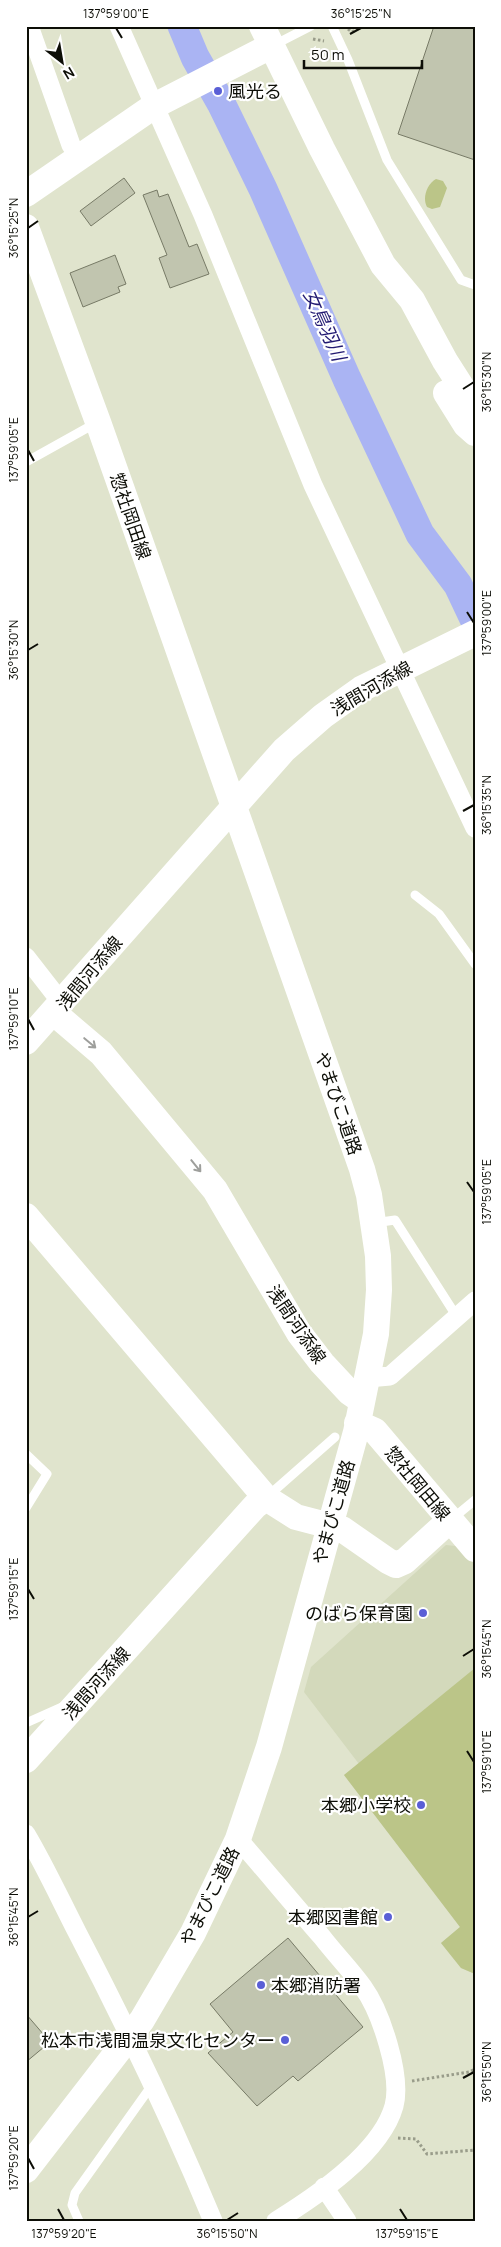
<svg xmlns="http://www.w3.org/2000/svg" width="501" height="2247" viewBox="0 0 501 2247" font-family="Manrope,'Noto Sans JP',sans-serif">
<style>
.built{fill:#d3d9bb}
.green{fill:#bbc588}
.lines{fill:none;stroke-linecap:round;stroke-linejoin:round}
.river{stroke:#aab4f3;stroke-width:29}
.building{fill:#c1c5af;stroke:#777a66}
.path{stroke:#999c8a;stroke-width:3;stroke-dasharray:2.5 2.5;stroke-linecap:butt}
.lane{stroke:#fff;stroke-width:9}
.street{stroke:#fff;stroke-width:19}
.secondary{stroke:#fff;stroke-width:26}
.oneway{stroke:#9e9f9c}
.ticks{fill:none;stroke:#0d0e07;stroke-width:2}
.poi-dot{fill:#5a5fd6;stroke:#fff;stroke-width:2}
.labels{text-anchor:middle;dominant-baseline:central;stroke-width:4.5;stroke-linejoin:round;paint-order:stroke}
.poi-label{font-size:18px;fill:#0d0e07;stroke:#fff;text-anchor:end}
.street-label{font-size:18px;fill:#0d0e07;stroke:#fff}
.water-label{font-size:19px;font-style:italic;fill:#221a72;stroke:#fff}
.neatline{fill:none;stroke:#0d0e07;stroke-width:2}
.ticks-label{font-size:12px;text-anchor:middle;fill:#0d0e07}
</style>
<rect width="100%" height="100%" fill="#e0e4cd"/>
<path class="built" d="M446,1545L465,1547L475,1558V1974L461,1968L441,1943L460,1927L344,1775L359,1764L304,1692L311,1667Z"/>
<path class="green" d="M436,179L443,181L447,188L440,207L432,209L427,207C422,198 427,184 436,179Z
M475,1668V1974L461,1968L441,1943L460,1927L344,1775Z"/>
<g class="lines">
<path class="river" d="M182,26L195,57L221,103L263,189L347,379L420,534L458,585L475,621"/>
</g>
<path class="building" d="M434,26L475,28V160L398,134Z
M124,178L135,193L91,226L80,211Z
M157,190L159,197L168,194L189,247L197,244L209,274L170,288L159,258L167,255L143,195Z
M115,255L126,284L118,287L120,292L83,307L70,273Z
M288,1938L363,2027L298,2081L293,2076L257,2106L208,2053L233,2032L210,2004Z
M26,2014L50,2042L26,2062Z"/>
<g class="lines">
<path class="path" d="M348,29L352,32L363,26
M313,39L324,41
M412,2081L469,2072L475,2069
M398,2138L416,2139L427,2154L475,2150"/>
<path class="lane" d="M332,26L348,60L387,160L461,280L475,285
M274,45L311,26
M26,462L96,423
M415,895L439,914L475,964
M374,1223L395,1220L457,1317
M26,1454L47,1474L26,1508
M268,1496L335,1437
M452,1519L475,1500
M26,1723L64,1706
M79,2221L72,2205L75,2193L152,2085"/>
<path class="street" d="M29,26L71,145L79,157
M119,26L203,215L313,485L475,828
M26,957L61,1002
M368,1378L390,1376L475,1301
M26,1834C45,1866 60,1899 77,1932C126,2026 172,2122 213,2221
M238,1839C266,1871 294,1905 322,1937C335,1954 351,1970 363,1987C381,2012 402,2076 394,2106C381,2153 315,2197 276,2221
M324,2187L347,2221"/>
<path class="secondary" d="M262,26L322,149L383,265L412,300L445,361L475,408
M26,194L154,106L271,46
M26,227L98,422L362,1169L369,1195L378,1256L379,1290L376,1334L356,1432L269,1747L238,1839L193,1933L142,2020L26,2170
M446,393L466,425L475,433
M53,1012L101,1053L215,1190L299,1333L322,1363L349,1392L362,1401
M26,1042L284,750L323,716L361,689L475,633
M26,1216L266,1498L296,1517L342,1529L388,1561L396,1565L405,1561L450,1520
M357,1423L375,1431L475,1549
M26,1760L255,1506L266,1498"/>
</g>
<defs><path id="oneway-shaft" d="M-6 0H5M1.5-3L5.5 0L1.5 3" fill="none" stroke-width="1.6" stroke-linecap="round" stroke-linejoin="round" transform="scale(1.25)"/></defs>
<g class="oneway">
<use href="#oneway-shaft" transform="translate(90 1043) rotate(40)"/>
<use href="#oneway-shaft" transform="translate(196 1166) rotate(51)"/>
</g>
<path class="ticks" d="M116,28L122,38M350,34L361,28M28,228L38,221M463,389L474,382M28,450L34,461M467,612L474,623M28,650L38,644M463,811L474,805M28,1019L34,1030M467,1182L474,1192M28,1589L34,1599M463,1656L474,1649M467,1751L474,1762M28,1917L38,1911M463,2078L474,2072M28,2158L34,2169M58,2209L64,2220M400,2209L407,2220M227,2220L238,2213"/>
<g class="poi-dot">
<circle cx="218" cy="91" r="5"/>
<circle cx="423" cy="1613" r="5"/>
<circle cx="421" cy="1805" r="5"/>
<circle cx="388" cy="1917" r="5"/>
<circle cx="261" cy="1985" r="5"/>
<circle cx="285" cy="2040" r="5"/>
</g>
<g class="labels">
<g class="poi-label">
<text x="228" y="91" text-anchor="start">風光る</text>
<text x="413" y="1613">のばら保育園</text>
<text x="411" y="1805">本郷小学校</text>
<text x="378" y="1917">本郷図書館</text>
<text x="271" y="1985" text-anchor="start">本郷消防署</text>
<text x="275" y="2040">松本市浅間温泉文化センター</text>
</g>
<g class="street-label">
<text transform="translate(131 516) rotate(71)">惣社岡田線</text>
<text transform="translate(371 688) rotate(-30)">浅間河添線</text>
<text transform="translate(89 973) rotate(-50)">浅間河添線</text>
<text transform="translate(339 1103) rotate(71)">やまびこ道路</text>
<text transform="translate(297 1324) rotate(56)">浅間河添線</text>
<text transform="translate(418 1483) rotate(50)">惣社岡田線</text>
<text transform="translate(333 1512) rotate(-74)">やまびこ道路</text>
<text transform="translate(96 1683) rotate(-48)">浅間河添線</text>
<text transform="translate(209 1896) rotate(-63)">やまびこ道路</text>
</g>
<g class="water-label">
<text transform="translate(325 325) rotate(66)">女鳥羽川</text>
</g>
</g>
<rect width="501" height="2247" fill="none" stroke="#ffffff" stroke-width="55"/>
<g transform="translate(62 62) rotate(149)" stroke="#ffffff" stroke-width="4" paint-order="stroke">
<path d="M0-4L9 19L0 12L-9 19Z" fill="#0d0e07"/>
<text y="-8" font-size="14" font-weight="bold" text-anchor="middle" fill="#0d0e07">N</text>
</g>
<path d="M304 60v8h118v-8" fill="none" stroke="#0d0e07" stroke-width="2.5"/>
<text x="311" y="60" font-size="15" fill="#0d0e07" stroke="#ffffff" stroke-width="4" paint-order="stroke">50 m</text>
<rect x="28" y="28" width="446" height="2192" class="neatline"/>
<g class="ticks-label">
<text x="116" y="18">137°59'00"E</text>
<text x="361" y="18">36°15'25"N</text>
<text transform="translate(14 228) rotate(-90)" y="4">36°15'25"N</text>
<text transform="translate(487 382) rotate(-90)" y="4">36°15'30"N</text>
<text transform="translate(14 450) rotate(-90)" y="4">137°59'05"E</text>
<text transform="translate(487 623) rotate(-90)" y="4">137°59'00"E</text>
<text transform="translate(14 650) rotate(-90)" y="4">36°15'30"N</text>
<text transform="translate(487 805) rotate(-90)" y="4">36°15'35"N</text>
<text transform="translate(14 1019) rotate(-90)" y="4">137°59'10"E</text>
<text transform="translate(487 1192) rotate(-90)" y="4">137°59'05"E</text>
<text transform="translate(14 1589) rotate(-90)" y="4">137°59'15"E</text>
<text transform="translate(487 1649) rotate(-90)" y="4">36°15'45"N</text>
<text transform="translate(487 1762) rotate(-90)" y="4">137°59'10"E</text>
<text transform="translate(14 1917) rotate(-90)" y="4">36°15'45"N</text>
<text transform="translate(487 2072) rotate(-90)" y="4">36°15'50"N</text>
<text transform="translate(14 2158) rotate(-90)" y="4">137°59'20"E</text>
<text x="64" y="2238">137°59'20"E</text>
<text x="227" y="2238">36°15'50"N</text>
<text x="407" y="2238">137°59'15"E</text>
</g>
</svg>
